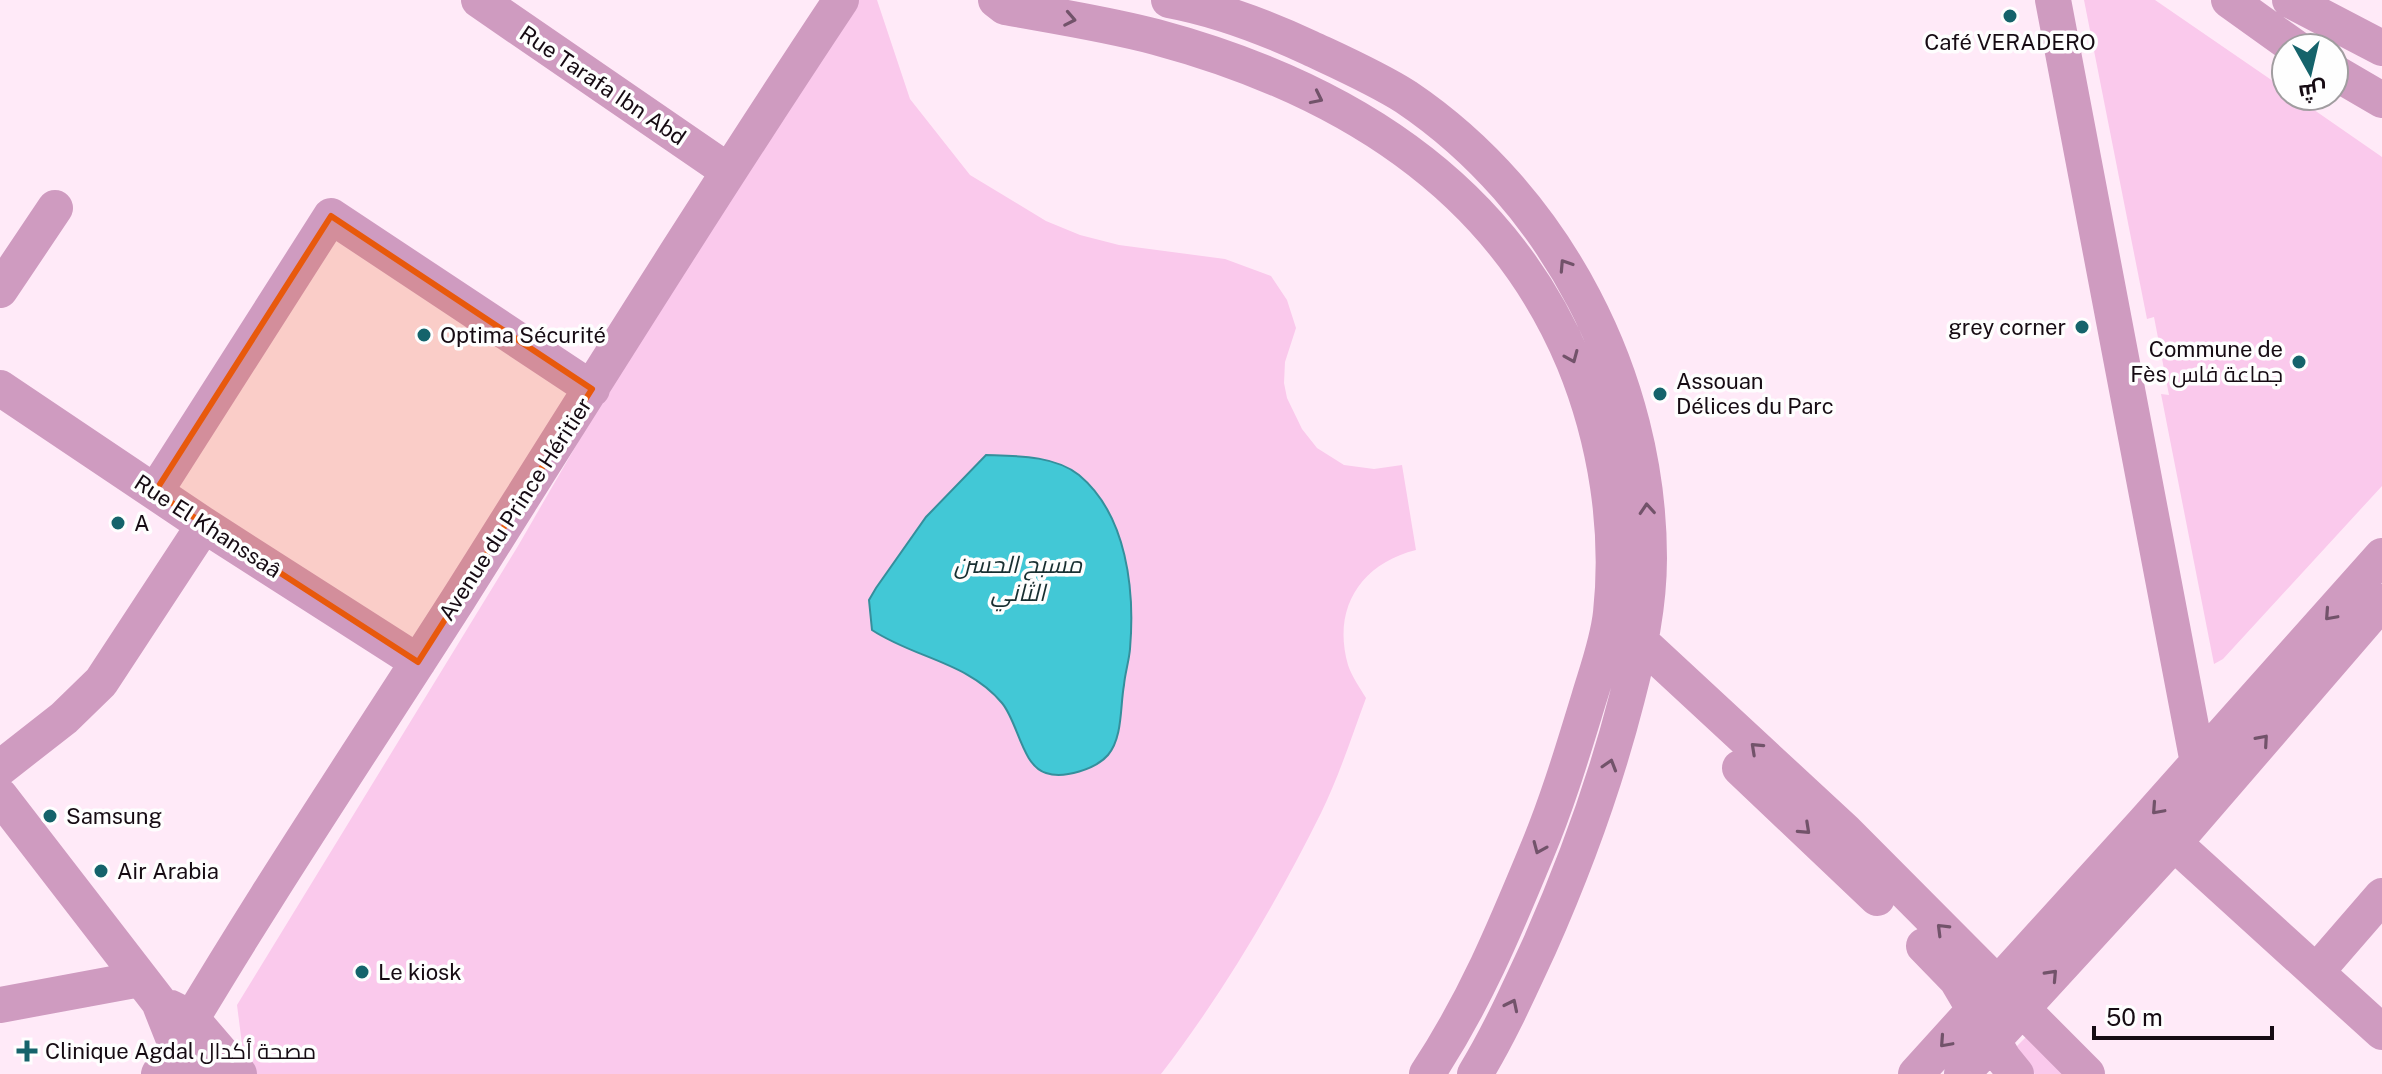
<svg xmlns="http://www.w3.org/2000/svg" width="2382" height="1074" viewBox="0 0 2382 1074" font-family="'Public Sans',Cairo,sans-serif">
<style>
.green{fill:#fac9ec}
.water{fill:#42c8d6;stroke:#358f9c;stroke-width:2}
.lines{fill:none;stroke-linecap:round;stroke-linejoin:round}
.minor{stroke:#cf9bc0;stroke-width:36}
.oneway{stroke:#72536a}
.marked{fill:#e8590c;fill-opacity:0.2;stroke:#e8590c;stroke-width:6;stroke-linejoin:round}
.poi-dot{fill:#15636b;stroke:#fefefe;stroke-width:3}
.labels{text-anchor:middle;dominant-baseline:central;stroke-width:7;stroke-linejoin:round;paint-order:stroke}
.poi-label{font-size:22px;fill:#160b13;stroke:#fefefe;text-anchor:start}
.street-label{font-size:22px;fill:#160b13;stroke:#fefefe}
.water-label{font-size:24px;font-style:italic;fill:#182f31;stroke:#fefefe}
</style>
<rect width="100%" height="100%" fill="#ffeaf8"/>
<path class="green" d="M850,0H877L910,99L970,175L1046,221L1080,235L1119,245L1225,259L1271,276L1287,300L1296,328L1285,362L1284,383L1287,398L1302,429L1317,448L1344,465L1374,469L1402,465L1416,550C1360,564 1332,609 1348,665C1352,677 1360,688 1366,698C1352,736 1339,776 1321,813C1277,902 1222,995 1161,1074H256L244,1060L237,1005L518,546L692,245Z
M2084,0H2155L2286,90V96H2294L2382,157V486L2223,659L2214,664L2161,394L2169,395L2154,317L2147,319Z
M2027,1036L2065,1074H2035L2012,1051Z"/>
<path class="water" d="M986,455C1015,456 1054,455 1079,475C1127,515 1135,590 1130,649C1129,661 1125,673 1124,685C1120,706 1123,737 1108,755C1096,769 1064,779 1046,773C1022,766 1018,722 1002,703C968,662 914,658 872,630L869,600L876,588L926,517Z"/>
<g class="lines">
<path class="minor" d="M479,0L728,171
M996,0L1005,7C1055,16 1107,24 1156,37C1338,86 1499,182 1574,362C1606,440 1620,529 1611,613C1608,642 1597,671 1589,698C1573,750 1558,801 1537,851C1504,931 1475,1001 1427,1074
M1169,0C1217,9 1265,27 1310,48C1342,63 1376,78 1406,97C1556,198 1649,379 1649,558C1649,606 1639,652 1627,698C1605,784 1575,866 1539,947C1519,990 1500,1033 1475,1074
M2053,0L2198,763L2221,788
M2229,0L2296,48
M2290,0L2382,48
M2334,72L2382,100
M0,290L55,208
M0,388L204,525L418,662
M155,492L331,216L592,389
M1628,630L1845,831L2087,1074
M0,768L64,718L101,682L204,525
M1740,768L1877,898
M0,796L159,1002L176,1045L199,1074
M2174,843L2382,1032
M1924,946L1957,980L2003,1058L2016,1074
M2317,971L2382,896
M0,1005L140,979
M171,1008L191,1018L239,1074
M159,1074C253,912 358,756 459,598C585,398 710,197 841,0
M1916,1074L2143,824L2382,556
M1962,1074L2174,843L2382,602"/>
</g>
<defs><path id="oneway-chevron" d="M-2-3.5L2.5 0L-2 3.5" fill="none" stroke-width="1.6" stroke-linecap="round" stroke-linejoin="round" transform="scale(2)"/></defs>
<g class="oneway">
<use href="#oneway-chevron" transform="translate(1070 19) rotate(11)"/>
<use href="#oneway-chevron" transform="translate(1317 98) rotate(26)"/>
<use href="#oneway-chevron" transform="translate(1565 265) rotate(-123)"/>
<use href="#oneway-chevron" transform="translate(1572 357) rotate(67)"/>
<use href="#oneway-chevron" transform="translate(1647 509) rotate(-94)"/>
<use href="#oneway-chevron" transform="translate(2330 615) rotate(132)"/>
<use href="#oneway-chevron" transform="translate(2263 740) rotate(-49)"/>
<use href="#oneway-chevron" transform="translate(1756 748) rotate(-137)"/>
<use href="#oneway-chevron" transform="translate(1610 765) rotate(-73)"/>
<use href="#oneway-chevron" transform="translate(2157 809) rotate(132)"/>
<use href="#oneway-chevron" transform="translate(1805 829) rotate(43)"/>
<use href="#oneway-chevron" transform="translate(1539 848) rotate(113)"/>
<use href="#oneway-chevron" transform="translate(1942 929) rotate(-135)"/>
<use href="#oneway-chevron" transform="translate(2052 975) rotate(-47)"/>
<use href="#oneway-chevron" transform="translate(1512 1005) rotate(-64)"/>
<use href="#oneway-chevron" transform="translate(1945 1042) rotate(132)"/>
</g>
<path class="marked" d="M331,216L592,389L418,662L155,492Z"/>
<g class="poi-dot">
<circle cx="2010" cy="16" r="8"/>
<circle cx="2082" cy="327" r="8"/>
<circle cx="424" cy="335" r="8"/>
<circle cx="2299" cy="362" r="8"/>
<circle cx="1660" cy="394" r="8"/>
<circle cx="118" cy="523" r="8"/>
<circle cx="50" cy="816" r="8"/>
<circle cx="101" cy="871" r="8"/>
<circle cx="362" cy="972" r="8"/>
<path d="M23 1039h8v8h8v8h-8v8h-8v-8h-8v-8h8z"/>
</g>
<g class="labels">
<g class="poi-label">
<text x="2010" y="42" text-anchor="middle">Café VERADERO</text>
<text x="2066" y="327" text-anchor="end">grey corner</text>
<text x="440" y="335">Optima Sécurité</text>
<text x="2283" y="349" text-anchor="end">Commune de<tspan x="2283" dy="25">Fès جماعة فاس</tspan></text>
<text x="1676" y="381">Assouan<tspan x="1676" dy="25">Délices du Parc</tspan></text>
<text x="134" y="523">A</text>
<text x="66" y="816">Samsung</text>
<text x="117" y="871">Air Arabia</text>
<text x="378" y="972">Le kiosk</text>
<text x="45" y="1051">Clinique Agdal مصحة أكدال</text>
</g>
<g class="street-label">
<text transform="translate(603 85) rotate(34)">Rue Tarafa Ibn Abd</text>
<text transform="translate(515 509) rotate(-57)">Avenue du Prince Héritier</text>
<text transform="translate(208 526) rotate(33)">Rue El Khanssaâ</text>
</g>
<g class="water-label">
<text x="1018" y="564">مسبح الحسن<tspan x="1018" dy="28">الثاني</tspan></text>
</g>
</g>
<g transform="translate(2310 72) rotate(172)"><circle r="38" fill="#fefefe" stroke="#a19da0" stroke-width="2"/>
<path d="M0-6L14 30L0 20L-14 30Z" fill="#15636b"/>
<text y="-12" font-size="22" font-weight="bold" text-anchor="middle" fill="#160b13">ش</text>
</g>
<path d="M2094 1026v12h178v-12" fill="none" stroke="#160b13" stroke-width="4"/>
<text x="2106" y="1026" font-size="24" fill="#160b13" stroke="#fefefe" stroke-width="6" paint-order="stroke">50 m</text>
</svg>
